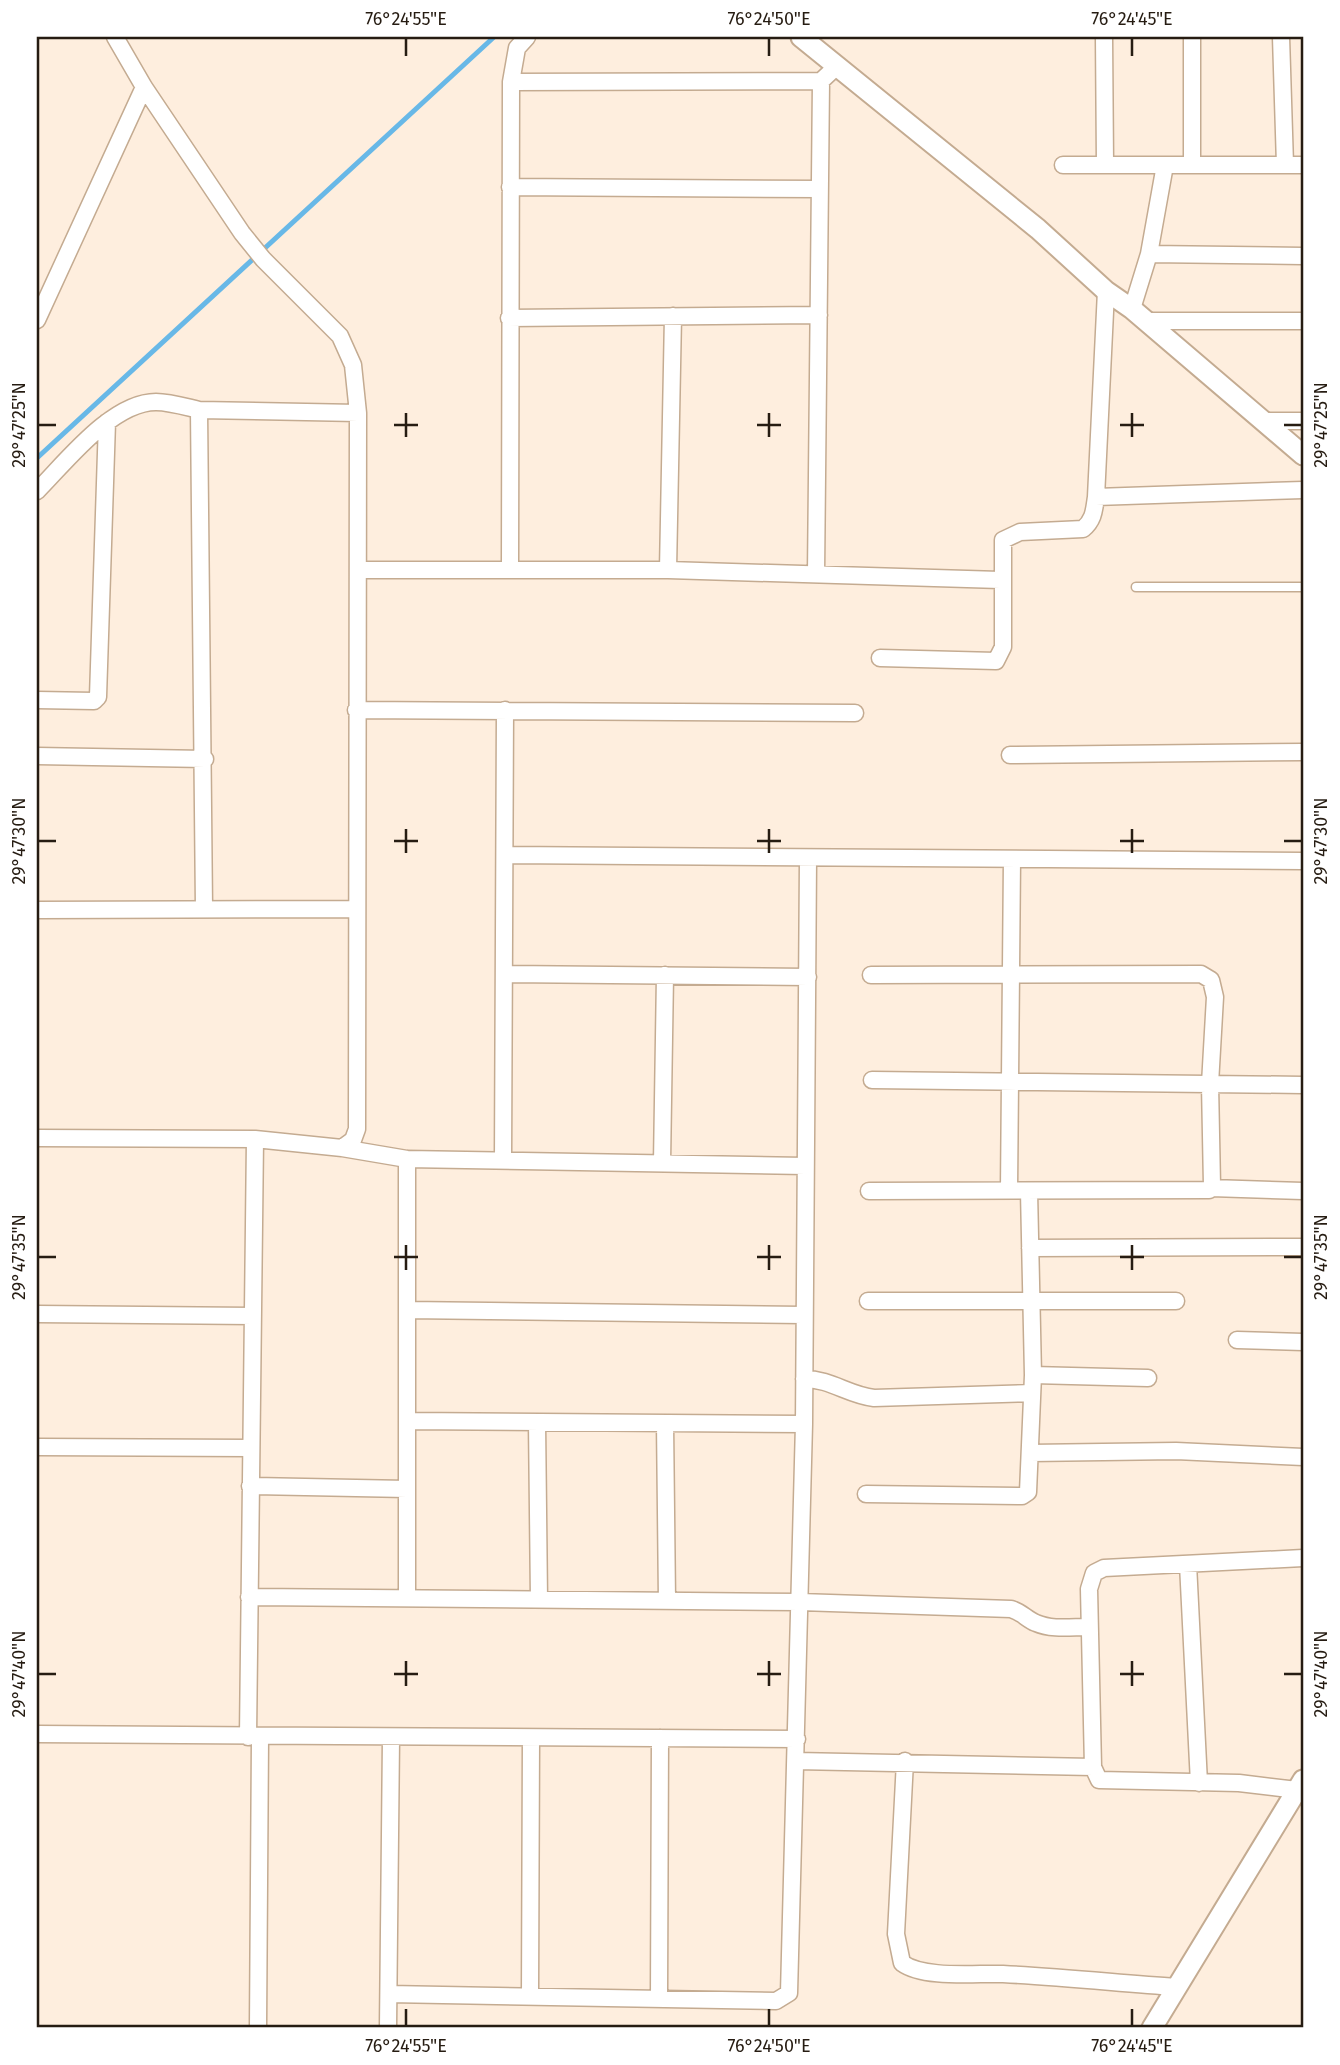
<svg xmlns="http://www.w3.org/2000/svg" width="1340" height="2065" viewBox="0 0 1340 2065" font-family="'Fira Sans',sans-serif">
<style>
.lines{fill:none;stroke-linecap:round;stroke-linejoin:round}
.stream{stroke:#68b8e7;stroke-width:5}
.service-casing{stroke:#c4ab91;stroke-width:11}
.minor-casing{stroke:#c4ab91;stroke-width:19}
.tertiary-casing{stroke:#c4ab91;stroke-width:23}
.service{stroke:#fff;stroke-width:8}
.minor{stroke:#fff;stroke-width:16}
.tertiary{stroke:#fff;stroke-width:19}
.ticks{fill:none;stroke:#261c12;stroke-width:2.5}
.neatline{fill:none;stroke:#261c12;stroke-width:2.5}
.ticks-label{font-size:18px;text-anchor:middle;fill:#261c12}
</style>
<rect width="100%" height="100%" fill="#feeede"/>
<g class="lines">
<path class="stream" d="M37,458L494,37"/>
<g class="service-casing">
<path id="service" d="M1136,587H1303"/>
</g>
<g class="minor-casing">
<path id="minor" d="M1104,37L1105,165
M1281,37L1285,165
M511,82L821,81
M1063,165H1303
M1192,165V37
M510,187L820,189
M1149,254L1303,256
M1132,309L1149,254L1165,165
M509,318L819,315
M37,320L144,87
M1146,321H1303
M1263,421H1303
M37,491C66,462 112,402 156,402C170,402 186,407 199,410
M1096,497L1303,490
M510,567L511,82L517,48L527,37
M358,570H668L1000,580
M668,570L673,316
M816,574L821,81L837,66
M880,658L996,661L1003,647V540L1020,532L1083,529C1094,520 1094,510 1096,497L1106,291
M37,700L94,701L98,697L107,422
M356,710L855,713
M1010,755L1303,752
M37,756L205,759
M506,855L1303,861
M204,909L199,410L358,413
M37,910L356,909
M504,974L808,977
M872,1080L1303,1085
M37,1138L255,1139L342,1148L353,1140L357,1129L358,413L353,365L340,336L263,259L242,233L144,87L115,37
M342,1148L407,1159L805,1166
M407,1159V1598
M503,1160L505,710
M662,1163L665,975
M1211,1188L1303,1191
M1009,1190L1012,859
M869,1191L1209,1190L1212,1186L1210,1084L1215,997L1211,980L1201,974L871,975
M1030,1248L1303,1247
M868,1301H1176
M407,1310L803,1315
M37,1314L253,1316
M1237,1340L1303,1342
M1033,1375L1148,1378
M804,1379C831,1379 848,1395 874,1398L1032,1393
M407,1421L804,1424
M537,1422L539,1600
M665,1423L667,1601
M37,1447L251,1448
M1030,1453L1176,1451L1303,1457
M250,1486L407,1489
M866,1494L1022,1496L1028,1492L1033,1375L1029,1191
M1188,1564L1199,1783
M249,1597L800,1602L1011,1609C1022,1612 1026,1619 1036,1623C1052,1630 1071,1627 1088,1627
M37,1734L797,1739
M248,1737L255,1139
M796,1761L1093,1767
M905,1761L896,1934L902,1963C924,1979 976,1973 1003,1974C1061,1977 1119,1983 1176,1987
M1297,1790L1239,1783L1099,1780L1093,1767L1089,1589L1094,1573L1104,1568L1303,1558
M389,1994L776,2001L789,1993L804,1424L808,859
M530,1996L531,1738
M659,1999L660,1738
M258,2028L260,1737
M388,2028L391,1738"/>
</g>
<g class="tertiary-casing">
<path id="tertiary" d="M801,37L1038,229L1106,291L1132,309L1303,455
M1152,2028L1303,1780"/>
</g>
<use href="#service" class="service"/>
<use href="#minor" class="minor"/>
<use href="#tertiary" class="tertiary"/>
</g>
<path class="ticks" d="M406,38V56M769,38V56M1132,38V56M406,413V437M769,413V437M1132,413V437M38,425H56M394,425H418M757,425H781M1120,425H1144M1284,425H1302M406,829V853M769,829V853M1132,829V853M38,841H56M394,841H418M757,841H781M1120,841H1144M1284,841H1302M406,1245V1270M769,1245V1270M1132,1245V1270M38,1257H56M394,1257H418M757,1257H781M1120,1257H1144M1284,1257H1302M406,1661V1686M769,1661V1686M1132,1661V1686M38,1674H56M394,1674H418M757,1674H781M1120,1674H1144M1284,1674H1302M406,2009V2026M769,2009V2026M1132,2009V2026"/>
<rect width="1340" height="2065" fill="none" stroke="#ffffff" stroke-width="77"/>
<rect x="38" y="38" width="1264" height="1988" class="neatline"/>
<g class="ticks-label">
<text x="406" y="25">76°24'55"E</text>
<text x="769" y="25">76°24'50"E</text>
<text x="1132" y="25">76°24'45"E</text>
<text transform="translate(1321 425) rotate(-90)" y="6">29°47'25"N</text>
<text transform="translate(19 425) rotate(-90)" y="6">29°47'25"N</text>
<text transform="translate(1321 841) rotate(-90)" y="6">29°47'30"N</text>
<text transform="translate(19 841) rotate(-90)" y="6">29°47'30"N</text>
<text transform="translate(1321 1257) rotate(-90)" y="6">29°47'35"N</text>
<text transform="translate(19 1257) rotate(-90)" y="6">29°47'35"N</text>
<text transform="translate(1321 1674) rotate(-90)" y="6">29°47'40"N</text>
<text transform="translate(19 1674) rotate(-90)" y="6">29°47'40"N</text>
<text x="406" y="2052">76°24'55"E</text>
<text x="769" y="2052">76°24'50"E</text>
<text x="1132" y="2052">76°24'45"E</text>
</g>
</svg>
